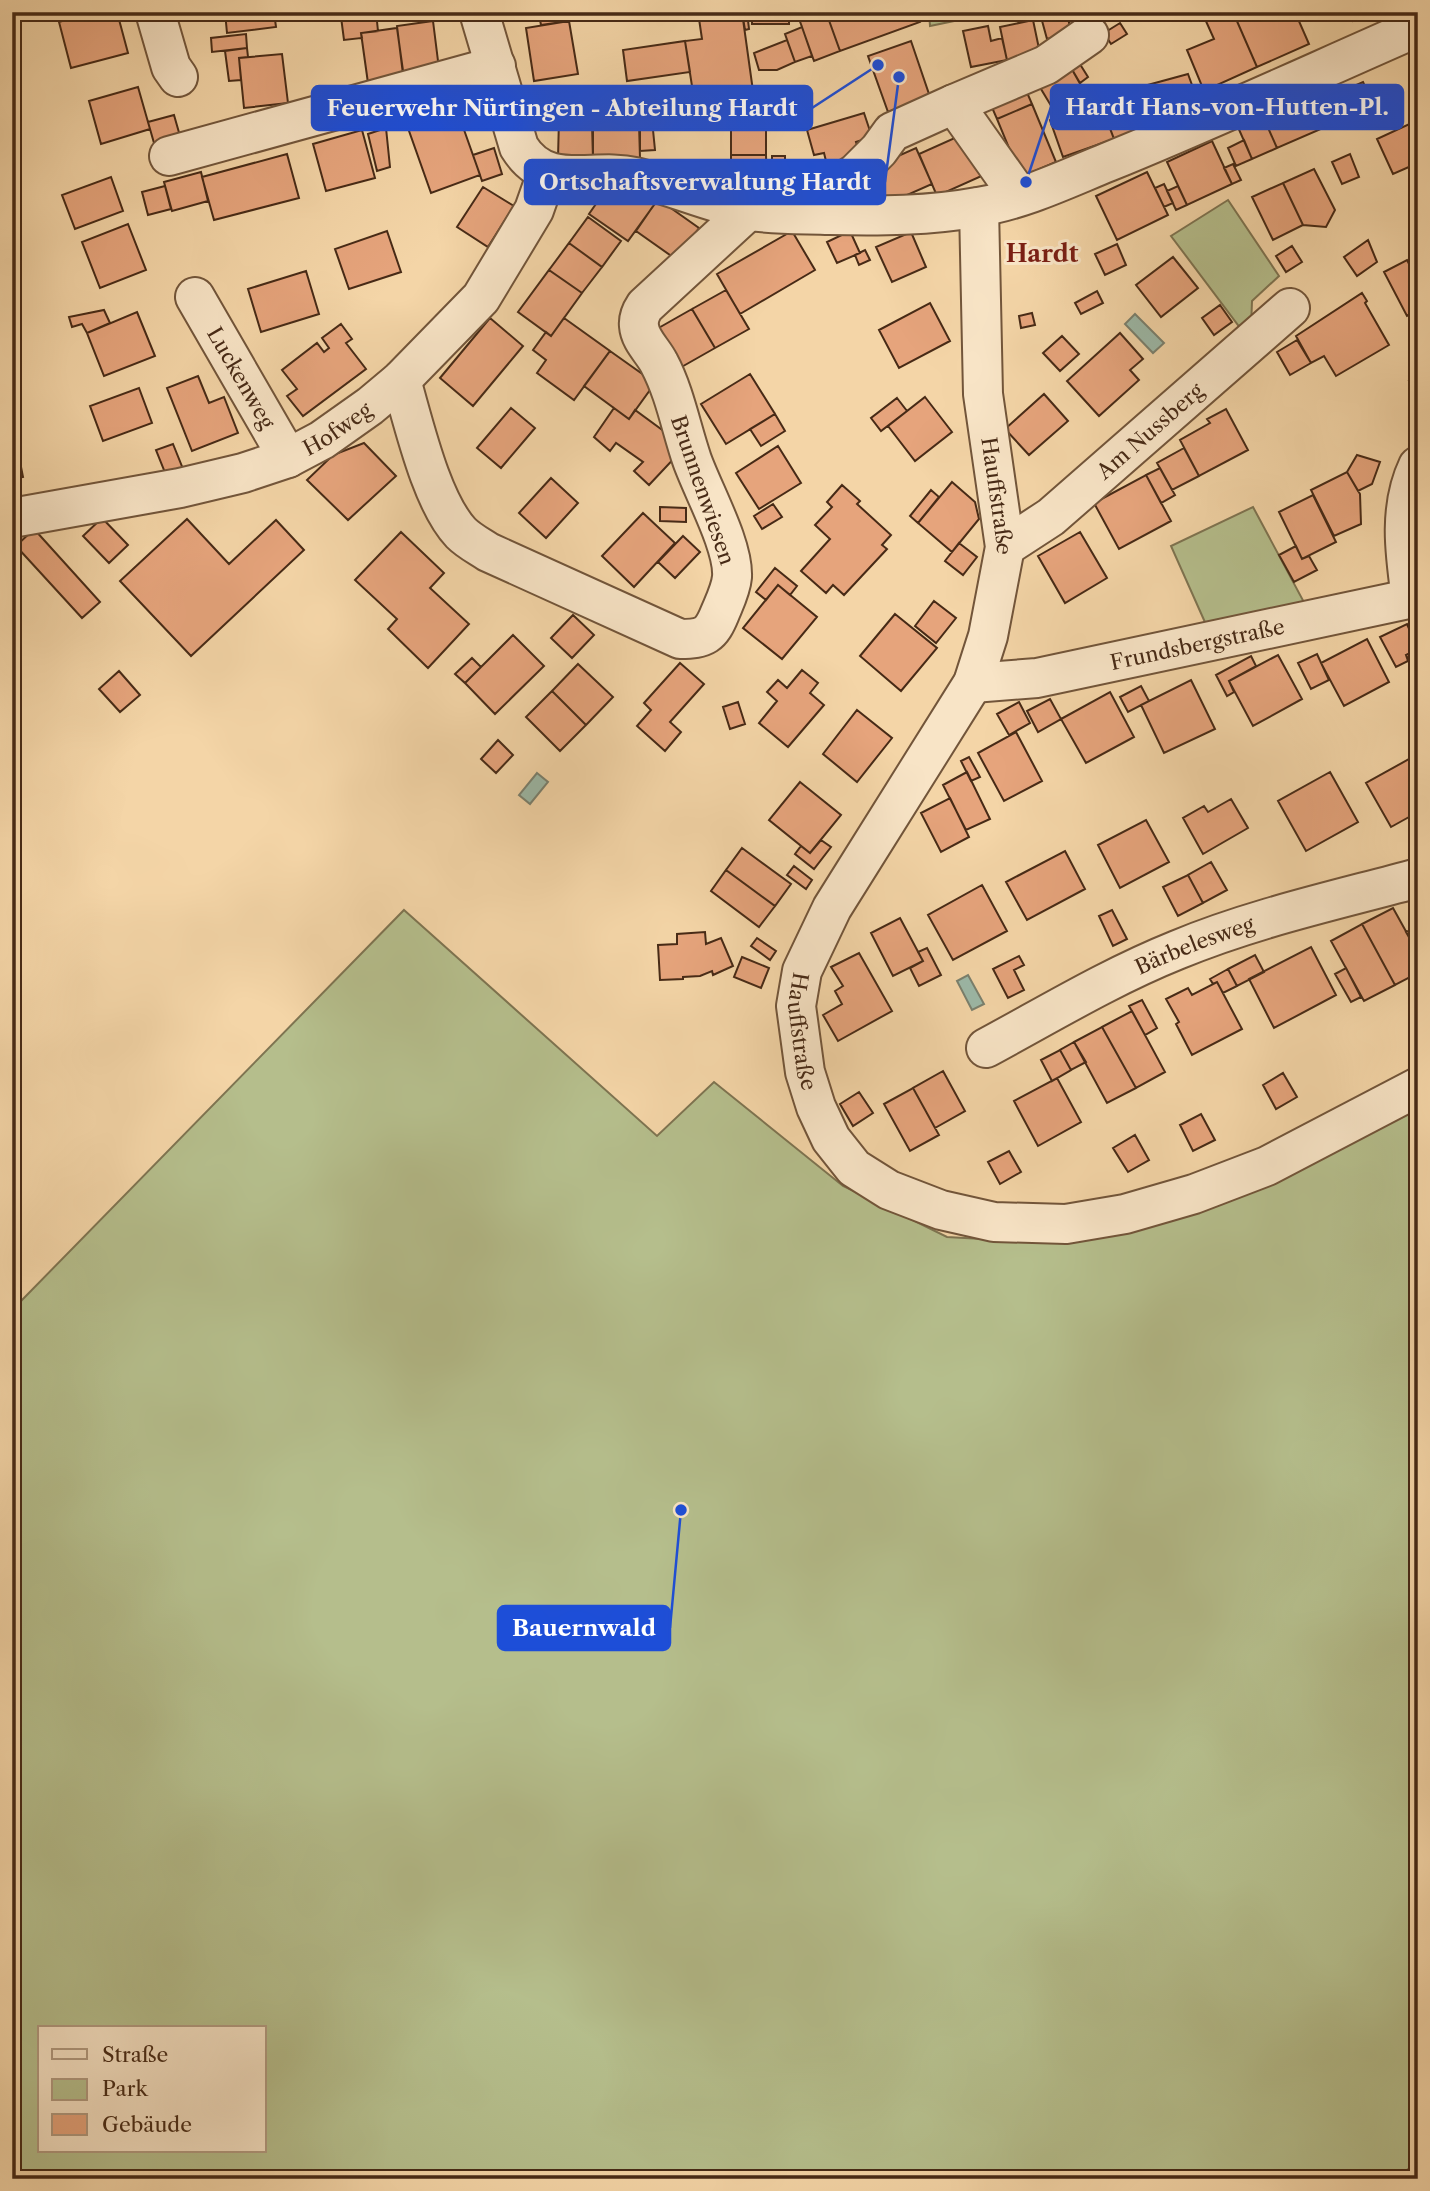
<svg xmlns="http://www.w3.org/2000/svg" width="1430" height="2191" viewBox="0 0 1430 2191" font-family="'Libre Caslon Text',serif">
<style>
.green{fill:#b5be8c;stroke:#7e7451;stroke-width:2;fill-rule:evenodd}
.water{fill:#9cb9a8;stroke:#7a806e;stroke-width:2}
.building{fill:#e6a47c;stroke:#472a16;stroke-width:2}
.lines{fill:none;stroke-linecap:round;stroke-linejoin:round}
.minor-casing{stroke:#72553a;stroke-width:42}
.minor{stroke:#f8e4c6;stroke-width:38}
.labels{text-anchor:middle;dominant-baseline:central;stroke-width:6;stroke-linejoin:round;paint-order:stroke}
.street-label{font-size:21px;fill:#472a16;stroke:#f8e4c6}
.quarter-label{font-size:24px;font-weight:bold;fill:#7a1f14;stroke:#f8e4c6}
.leader{fill:none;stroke:#1d4ed8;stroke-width:2.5}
.callout-dot{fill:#1d4ed8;stroke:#f8e4c6;stroke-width:2.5}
.callout{fill:#1d4ed8;stroke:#1d4ed8;stroke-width:2.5}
.callout-label{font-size:23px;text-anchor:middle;font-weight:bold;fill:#fff}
</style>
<rect width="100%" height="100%" fill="#f4d5a7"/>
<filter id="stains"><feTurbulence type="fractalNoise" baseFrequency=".00286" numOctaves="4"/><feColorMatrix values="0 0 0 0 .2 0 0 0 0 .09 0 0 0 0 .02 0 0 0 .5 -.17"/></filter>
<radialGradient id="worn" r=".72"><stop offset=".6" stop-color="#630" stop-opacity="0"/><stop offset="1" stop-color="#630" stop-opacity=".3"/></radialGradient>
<path class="green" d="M929,12H987L988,14L930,26Z
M1228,200L1279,276L1252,301L1251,328L1244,333L1171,236Z
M1253,507L1306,606L1208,629L1171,546Z
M404,910L657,1136L714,1082L843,1186L947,1237L1037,1242L1418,1101V2161L1396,2179H12V1290L22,1300ZM40,2028H264V2151H40Z"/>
<path class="water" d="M1135,314L1164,343L1153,353L1125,324Z
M537,773L548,782L530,804L519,795Z
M968,975L984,1004L972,1010L957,981Z"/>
<path class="building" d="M91,12H117L128,53L71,68L59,22Z
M225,12H274L276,27L227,33Z
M376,12L378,31L361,33L362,38L344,40L341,17Z
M557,12H568L569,21L541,25L539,15Z
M679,12H698V15L679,16Z
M698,12H742L753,91L694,99L685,41L702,39Z
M742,12H747L749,29L745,30Z
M752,12H789V24H752Z
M826,12H917L920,22L840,51Z
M826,12L840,51L814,61L797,13Z
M1059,12H1067L1071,33L1047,39L1041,17Z
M1222,12H1233L1257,67L1204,91L1187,50L1214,39L1205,19Z
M1233,12H1295L1309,44L1257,67Z
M1349,12H1375L1353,21Z
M1033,20L1042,63L1009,70L1000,27Z
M433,21L439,69L403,74L397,26Z
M569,21L578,74L534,81L526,28Z
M1120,23L1127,34L1111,44L1104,33Z
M988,26L991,41L1002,38L1007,60L971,67L963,31Z
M802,27L812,56L795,62L785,34Z
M397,28L404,78L368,83L361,33Z
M246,34L247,48L212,52L211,38Z
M787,40L795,62L777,70H759L754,53Z
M685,41L690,72L627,81L623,50Z
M911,41L930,97L888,112L868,56Z
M247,48L248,57L239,58L241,80L229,81L225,51Z
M282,54L288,103L244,108L239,58Z
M1078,61L1088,77L1080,83L1070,66Z
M1070,66L1087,96L1056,114L1038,84Z
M1188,74L1200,107L1157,123L1144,86Z
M1022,81L1032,104L997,119L987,96Z
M1363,82L1373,105L1330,125L1319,101Z
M1144,86L1157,123L1114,139L1100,102Z
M138,87L150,129L101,144L89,101Z
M1315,91L1330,125L1277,148L1262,114Z
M1100,102L1114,139L1063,157L1050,120Z
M731,103H766V155H731Z
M1032,104L1056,162L1021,177L997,119Z
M457,110L480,175L431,193L408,128Z
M864,113L872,137L856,142L860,155L827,165L824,153L814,155L807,130Z
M1262,114L1277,148L1252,159L1237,125Z
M174,115L182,143L156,150L148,122Z
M559,119L593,120V159L558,158Z
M1418,120V163L1393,174L1377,139Z
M592,124H639L640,158L593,159Z
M386,128L390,167L377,171L368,134Z
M362,130L375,178L326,191L313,144Z
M640,130H653L655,150L640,151Z
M968,132L986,174L937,196L919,154Z
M1244,140L1252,159L1236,166L1228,148Z
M1212,141L1232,184L1187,205L1167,162Z
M494,148L502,174L482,181L473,155Z
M916,148L932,184L878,208L862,172Z
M287,154L299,198L214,220L202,177Z
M1350,154L1359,177L1342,184L1332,162Z
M731,155H766L767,188L731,189Z
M772,156H785V177H772Z
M1233,164L1241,180L1232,184L1224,168Z
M1314,169L1335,210L1326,227L1303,225L1283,183Z
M201,172L208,201L172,211L164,182Z
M1147,172L1168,215L1117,240L1096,196Z
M111,177L123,211L75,229L62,195Z
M614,178L654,205L628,241L589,214Z
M1283,183L1303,225L1273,240L1252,197Z
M1164,184L1173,203L1164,207L1155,188Z
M165,186L171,209L148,215L142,192Z
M1178,186L1187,205L1176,210L1167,191Z
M483,187L514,206L488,247L457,227Z
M658,199L699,228L677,260L636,231Z
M588,217L621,241L602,267L569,243Z
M128,224L146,270L100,288L82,242Z
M387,231L401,272L349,289L335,249Z
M792,231L815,270L740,314L717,274Z
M850,231L860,253L837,263L827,242Z
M911,232L926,267L892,282L876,247Z
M1368,240L1377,262L1357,276L1344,257Z
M569,243L602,267L582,293L549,270Z
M1117,244L1126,265L1105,275L1095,254Z
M1292,246L1302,262L1286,272L1276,256Z
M865,250L870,260L859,265L855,255Z
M1173,257L1198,288L1161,317L1136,285Z
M1407,260L1418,281V310L1407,316L1384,272Z
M1418,262V281L1410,266Z
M549,270L582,293L551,336L518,312Z
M306,271L319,314L261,332L248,289Z
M726,290L749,329L715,348L692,309Z
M1097,291L1103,303L1081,314L1075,303Z
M1362,293L1367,301L1365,303L1389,345L1336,376L1324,356L1311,363L1296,336Z
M930,303L950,341L899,368L879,330Z
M1220,305L1232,322L1214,335L1202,318Z
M692,309L715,348L678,369L655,330Z
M104,310L110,323L87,333L82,324L72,327L69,317Z
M137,312L155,356L104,376L87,333Z
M1032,313L1035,325L1021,328L1019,316Z
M490,318L523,346L473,406L440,378Z
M564,318L610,351L574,400L537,373L546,360L533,350L546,332L551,336Z
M341,324L352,339L346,343L366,369L303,416L287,396L297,389L282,370L317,343L324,352L329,348L322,338Z
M1120,333L1143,359L1130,370L1139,380L1099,416L1067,381Z
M1062,336L1079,354L1060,371L1043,353Z
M1297,340L1311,363L1290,375L1277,352Z
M610,351L655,383L629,419L584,386Z
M750,374L775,414L726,444L701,404Z
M198,376L209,403L224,397L238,433L192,451L167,388Z
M1418,376V397L1409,381Z
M139,388L152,423L103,441L90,406Z
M1044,394L1068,421L1029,455L1005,429Z
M925,397L952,432L915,461L888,426Z
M897,398L907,411L881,431L871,418Z
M511,408L535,428L501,468L477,448Z
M614,408L629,419L635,410L665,432L681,451L649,485L634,471L643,462L616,443L610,451L594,437Z
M1226,409L1248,450L1199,476L1180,440L1210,423L1207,419Z
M775,414L785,431L761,446L750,429Z
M16,442L23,477L12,479V443Z
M364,443L396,476L348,520L307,480L333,455Z
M173,444L183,469L166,475L156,450Z
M778,446L801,483L759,509L736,473Z
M1184,448L1199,476L1172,490L1157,463Z
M1357,455L1380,462L1372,484L1358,491L1347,472Z
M1160,468L1175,495L1161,503L1146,475Z
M1347,472L1360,494L1361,524L1334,536L1311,490Z
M1146,475L1171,521L1119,549L1094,503Z
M551,478L578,503L546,538L519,513Z
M952,482L975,502L979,519L952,552L918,523Z
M842,485L860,501L857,504L891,535L882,545L887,549L844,595L833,585L826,593L801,571L830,539L815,525L832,507L827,502Z
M931,490L939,497L918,523L910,516Z
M1313,495L1336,542L1302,559L1279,512Z
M773,504L782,517L762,529L754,516Z
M660,507L686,508V522L660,521Z
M643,513L675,543L634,587L602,556Z
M102,518L128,545L109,563L83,536Z
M187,519L229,564L276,520L304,550L191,656L120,581Z
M34,529L100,602L82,618L16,546Z
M401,532L444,573L430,588L469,624L428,668L388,629L397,619L355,580Z
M1080,532L1107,578L1065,603L1038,556Z
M683,536L700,552L675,578L658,562Z
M959,543L977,557L963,575L945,561Z
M1296,546L1302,559L1309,556L1317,570L1294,582L1279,555Z
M775,568L797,586L790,595L778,585L766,600L756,592Z
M778,585L817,617L782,659L743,628Z
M934,601L956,618L936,643L915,626Z
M895,614L937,648L901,691L860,656Z
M573,615L594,635L572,658L551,638Z
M1407,624L1418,649L1406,655L1408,661L1396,667L1380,637Z
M513,635L544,666L495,714L465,683Z
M1367,639L1389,682L1344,706L1321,663Z
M1418,649V678L1406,655Z
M1317,654L1329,680L1311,689L1298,663Z
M1278,655L1302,699L1253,726L1229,681Z
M1251,656L1256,666L1229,681L1234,692L1227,696L1216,675Z
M472,658L481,667L465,683L455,674Z
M680,663L704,684L670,722L681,732L665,751L637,726L651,710L644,703Z
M578,664L613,697L586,725L552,691Z
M802,670L818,683L810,693L824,705L788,747L759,723L777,701L767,692L778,680L787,688Z
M119,671L140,695L120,712L99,689Z
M1191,680L1215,729L1164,753L1141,705Z
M1141,686L1149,701L1128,712L1120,697Z
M552,691L586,725L560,751L526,717Z
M1110,692L1134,737L1086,763L1061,719Z
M1050,699L1061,719L1038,732L1027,711Z
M738,702L745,724L730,729L723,707Z
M1019,702L1030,723L1009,735L997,714Z
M857,710L892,738L857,782L823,754Z
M1016,732L1042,781L1004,801L978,753Z
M498,740L513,755L496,773L481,759Z
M1418,754V812L1391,827L1366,783Z
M969,757L980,777L971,781L961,761Z
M967,772L990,819L966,830L943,785Z
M1330,772L1358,822L1306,851L1278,801Z
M800,782L841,815L810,853L769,820Z
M950,798L969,837L941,852L921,813Z
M1231,799L1248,828L1203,854L1183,818L1204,806L1208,812Z
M1146,820L1169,862L1120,888L1098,845Z
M821,840L831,847L814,869L795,854L801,846L810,853Z
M742,848L791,884L775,906L726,870Z
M1065,851L1085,889L1027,920L1006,882Z
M1211,862L1227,890L1203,903L1188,875Z
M794,866L812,880L806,889L787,875Z
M726,870L775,906L759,927L711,891Z
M1188,875L1203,903L1178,916L1163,887Z
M982,885L1007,931L953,960L928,915Z
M1393,908L1418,953V973L1395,985L1362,924Z
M1112,910L1127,939L1113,946L1099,916Z
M900,918L923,961L893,976L871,933Z
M1362,924L1395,985L1364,1001L1331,941Z
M1418,927V953L1406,932Z
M705,932L706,944L721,938L733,966L713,975L712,971L700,976L683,977V979L660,980L658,945L677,944V934Z
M757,938L776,951L770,960L751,946Z
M1311,947L1336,995L1274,1028L1249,979Z
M927,948L941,975L919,986L910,968L923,961L918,952Z
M859,953L892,1011L838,1041L823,1015L842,1004L835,991L843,986L831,967Z
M1255,955L1264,972L1237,986L1228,969Z
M1019,956L1024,965L1014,970L1024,990L1008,998L993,969Z
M742,957L769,968L761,988L734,977Z
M1346,968L1361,997L1351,1002L1335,974Z
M1228,969L1237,986L1223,993L1217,982L1213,984L1210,979Z
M1217,982L1242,1029L1192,1055L1176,1024L1179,1022L1166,999L1188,988L1192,995Z
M1142,1000L1157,1028L1145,1035L1129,1006Z
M1132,1011L1165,1072L1136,1088L1102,1027Z
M1102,1027L1136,1088L1107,1103L1074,1042Z
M1074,1042L1086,1062L1071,1070L1060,1050Z
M1060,1050L1071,1070L1052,1081L1041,1060Z
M943,1071L965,1111L935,1128L913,1088Z
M1283,1073L1297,1097L1276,1109L1263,1085Z
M1057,1078L1081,1122L1038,1146L1014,1101Z
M913,1088L939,1135L910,1151L884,1104Z
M859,1092L873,1113L853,1126L840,1104Z
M1201,1114L1215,1140L1193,1151L1180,1125Z
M1135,1135L1149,1160L1128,1172L1113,1148Z
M1009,1151L1021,1172L1000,1184L988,1162Z"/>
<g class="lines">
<g class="minor-casing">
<g id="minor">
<path d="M155,12L171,67L178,77"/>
<path d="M479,12L519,147C547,192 592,167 635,177C674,186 712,204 751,211C777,215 804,214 830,215C879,216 930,216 978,207C1023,200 1066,179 1108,162C1212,120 1315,72 1418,27"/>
<path d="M954,104L1046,65L1089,35"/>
<path d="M169,156L496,66"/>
<path id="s1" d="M979,207L983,394L1005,547L988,636L973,683L832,908L802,971L796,1006L805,1072L816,1107L831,1139L854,1168L889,1190L941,1210L994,1222L1066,1224L1125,1214L1194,1194L1267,1166L1418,1087"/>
<path d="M787,212L826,193L856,173L879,150L892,132L954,104L1019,196"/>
<path id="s2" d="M195,297L288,458"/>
<path d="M401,380C414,424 431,501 461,533C469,541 479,546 488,552L680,639C705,639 711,635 720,613C725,601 731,589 732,577C734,546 703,491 692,460C681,428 675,393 659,363C653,351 640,340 639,326C638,318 641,312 645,306L749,210"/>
<path id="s3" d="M12,518L180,488L243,473L288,458L322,440L370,406L401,380L481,298L534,210L547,173"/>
<path id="s4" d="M1005,547L1051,517L1290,308"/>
<path d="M1411,598C1405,554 1398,508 1418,466"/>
<path id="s5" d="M973,683L1037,678L1418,597"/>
<path id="s6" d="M986,1048C1049,1014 1110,977 1177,950C1254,918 1337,900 1418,878"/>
</g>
</g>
<use href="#minor" class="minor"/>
</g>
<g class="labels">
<g class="street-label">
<text stroke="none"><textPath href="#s2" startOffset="93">Luckenweg</textPath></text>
<text stroke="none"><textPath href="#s3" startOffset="340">Hofweg</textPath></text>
<text stroke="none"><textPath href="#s4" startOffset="186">Am Nussberg</textPath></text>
<text transform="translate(703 490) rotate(71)">Brunnenwiesen</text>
<text stroke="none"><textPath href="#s1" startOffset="290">Hauffstraße</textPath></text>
<text stroke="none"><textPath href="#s5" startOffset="228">Frundsbergstraße</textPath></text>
<text stroke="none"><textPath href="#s6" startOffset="233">Bärbelesweg</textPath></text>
<text stroke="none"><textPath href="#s1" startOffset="878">Hauffstraße</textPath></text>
</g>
<g class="quarter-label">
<text x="1042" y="253">Hardt</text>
</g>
</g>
<path class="leader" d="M1026 182L1051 107M878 65L812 108M899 77L885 182M681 1510L670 1628"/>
<g class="callout-dot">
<circle cx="1026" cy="182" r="7"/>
<circle cx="878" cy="65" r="7"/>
<circle cx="899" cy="77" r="7"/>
<circle cx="681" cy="1510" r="7"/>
</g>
<g class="callout">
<rect x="1051" y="85" width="352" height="44" rx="7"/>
<rect x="312" y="86" width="500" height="44" rx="7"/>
<rect x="525" y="160" width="360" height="44" rx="7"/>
<rect x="498" y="1606" width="172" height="44" rx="7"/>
</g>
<g class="callout-label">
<text x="1227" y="115">Hardt Hans-von-Hutten-Pl.</text>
<text x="562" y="116">Feuerwehr Nürtingen - Abteilung Hardt</text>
<text x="705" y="190">Ortschaftsverwaltung Hardt</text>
<text x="584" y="1636">Bauernwald</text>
</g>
<rect width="1430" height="2191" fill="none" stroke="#f4d5a7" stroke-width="42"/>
<rect x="14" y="14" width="1402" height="2163" fill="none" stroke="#472a16" stroke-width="3.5"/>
<rect x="21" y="21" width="1388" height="2149" fill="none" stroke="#472a16" stroke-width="2"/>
<rect x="38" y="2026" width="228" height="126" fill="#f8e4c6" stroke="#b19a80" stroke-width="2"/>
<rect x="52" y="2049" width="35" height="10" fill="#f8e4c6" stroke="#b19a80" stroke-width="2"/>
<text x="102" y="2062" font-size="21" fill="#472a16">Straße</text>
<rect x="52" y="2079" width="35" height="21" fill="#b5be8c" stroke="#b19a80" stroke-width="2"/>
<text x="102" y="2096" font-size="21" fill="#472a16">Park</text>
<rect x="52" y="2114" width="35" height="21" fill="#e6a47c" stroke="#b19a80" stroke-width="2"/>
<text x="102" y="2132" font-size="21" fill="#472a16">Gebäude</text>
<rect width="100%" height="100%" filter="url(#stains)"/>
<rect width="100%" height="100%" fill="url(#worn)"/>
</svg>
